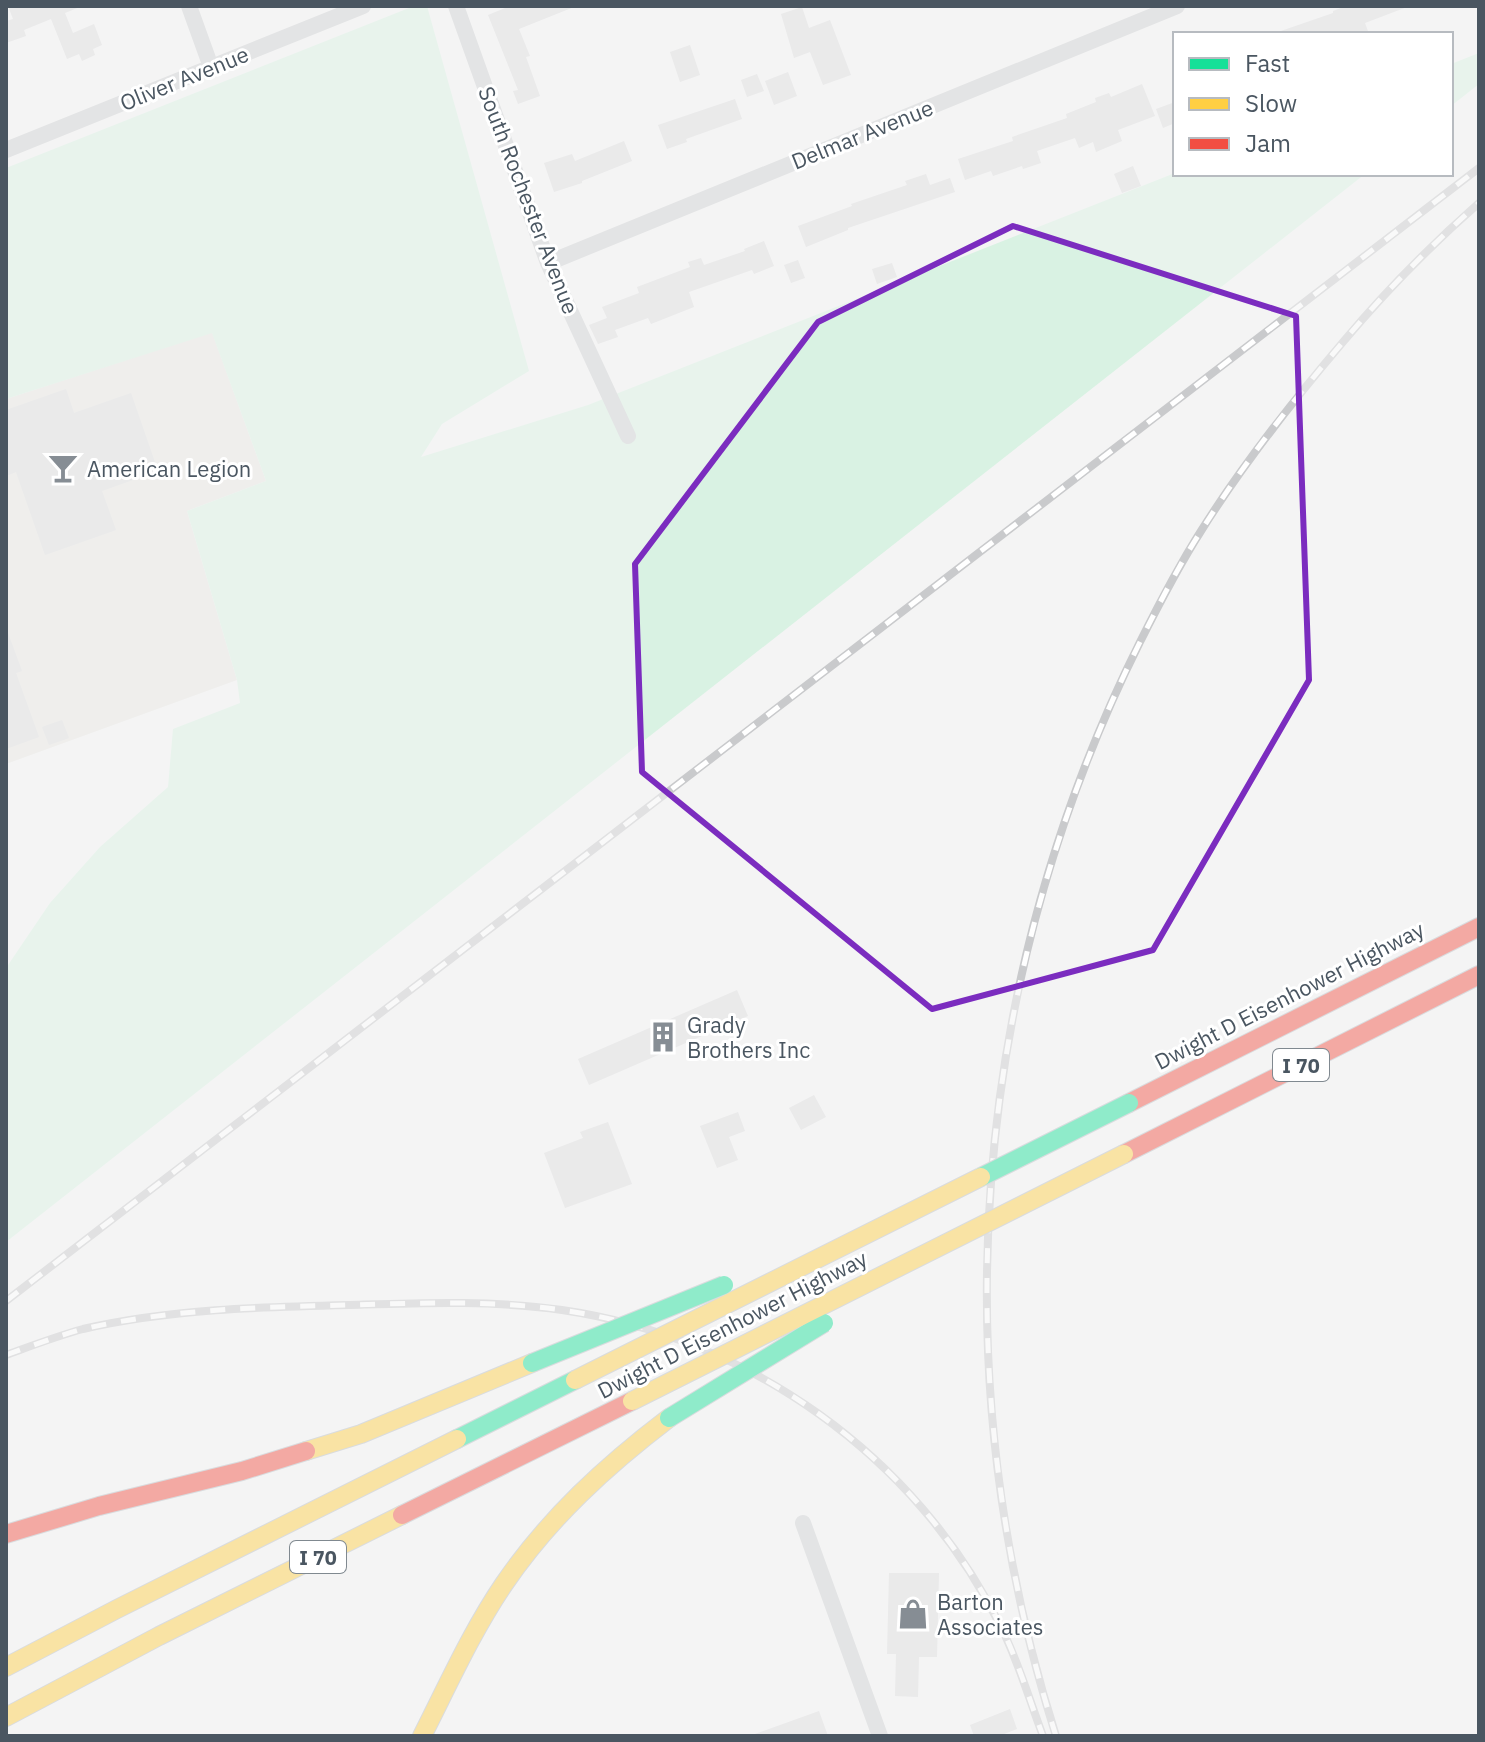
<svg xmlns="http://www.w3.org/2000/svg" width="1485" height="1742" viewBox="0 0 1485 1742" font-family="'IBM Plex Sans',sans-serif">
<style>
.commercial{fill:#e8e7e3}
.green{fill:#d9f2e3}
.building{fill:#ddddde}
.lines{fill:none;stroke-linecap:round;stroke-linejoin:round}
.fast-casing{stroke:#b9bec3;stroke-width:20}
.slow-casing{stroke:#b9bec3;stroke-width:20}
.jam-casing{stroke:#b9bec3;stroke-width:20}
.street{stroke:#ced0d2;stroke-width:16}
.fast{stroke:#16e098;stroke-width:18}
.slow{stroke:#ffcf43;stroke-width:18}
.jam{stroke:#f24e42;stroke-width:18}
.rail-casing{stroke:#c9cacc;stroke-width:8}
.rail{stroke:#fff;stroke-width:5;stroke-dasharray:15;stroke-linecap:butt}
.fast-bridge-casing{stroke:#b9bec3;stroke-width:20;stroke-linecap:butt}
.slow-bridge-casing{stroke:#b9bec3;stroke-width:20;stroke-linecap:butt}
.fast-bridge{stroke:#16e098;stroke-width:18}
.slow-bridge{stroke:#ffcf43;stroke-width:18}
.marked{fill:none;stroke:#7b2cbf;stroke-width:6;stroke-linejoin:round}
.labels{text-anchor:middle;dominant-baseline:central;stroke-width:6;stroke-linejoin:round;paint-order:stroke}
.shield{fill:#fff;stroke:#808990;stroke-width:2}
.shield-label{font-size:20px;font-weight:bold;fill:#4a5661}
.street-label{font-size:22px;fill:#4a5661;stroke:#fff}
.poi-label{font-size:22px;fill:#4a5661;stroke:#fff;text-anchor:start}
</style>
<rect width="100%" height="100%" fill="#f4f4f4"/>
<path class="commercial" d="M212,332L266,481L187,511L237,680L6,764V399Z"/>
<path class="green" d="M414,6H427L529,371L442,424L421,457L588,405L1175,173L1365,174L6,1242V968L50,903L100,847L168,787L173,729L240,703L237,680L187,511L266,481L212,333L6,399V168Z
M1479,53V84L1451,106V64Z"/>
<path class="building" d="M8,6H82L65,13L73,33L94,24L102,45L93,49L95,55L82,61L79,54L67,59L51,19L24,30L26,36L6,43V21L13,19Z
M510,6L574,7L519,29L530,56L526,57L540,96L518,104L513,91L518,90L488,15Z
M1346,6L1407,7L1365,23L1369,34H1279L1278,32L1333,13V11Z
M802,7L809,28L830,20L851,75L823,85L810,52L794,58L781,14Z
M690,45L700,75L680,82L670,52Z
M788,72L797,96L774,105L765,81Z
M757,74L764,91L747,97L741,80Z
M1142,84L1155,116L1118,130L1122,141L1096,152L1093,142L1079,148L1075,138L1037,151L1041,163L1023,169L1022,166L993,176L991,171L965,180L958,159L1013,141L1012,137L1067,118L1066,114L1096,102L1095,98L1109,93L1111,97Z
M735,99L742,119L686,139L687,142L667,149L658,125Z
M1175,102V123L1163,128L1156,109Z
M624,141L632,161L582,181V183L554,192L544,163L572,154L575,161Z
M1133,166L1141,186L1122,193L1114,174Z
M926,174L930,185L950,178L955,192L848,228V230L806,247L798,226L852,206L851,204L907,185L905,181Z
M764,241L774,266L754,274L752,270L689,292L694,307L651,324L648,318L615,330L618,337L598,344L589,325L607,318L602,307L639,293L637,287L690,267L688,262L701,258L704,265L745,251L744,249Z
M798,260L805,278L791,283L784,265Z
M892,263L897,277L877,284L872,269Z
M66,389L74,413L131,393L158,471L102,491L116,530L45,555L16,472L6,476V410Z
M6,633H8L22,671L16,673L39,737L6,749Z
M62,720L69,738L49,745L42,727Z
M737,990L748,1016L589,1085L578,1059Z
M814,1095L826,1117L801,1130L789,1108Z
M738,1112L745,1131L729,1137L738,1160L717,1168L700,1126Z
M608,1122L632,1184L565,1208L544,1153L583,1138L580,1132Z
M889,1573H939L937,1657H919L918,1697L895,1696L896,1654H887Z
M1010,1709L1017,1729L999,1736H974L970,1725Z
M819,1711L828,1736H755V1734Z"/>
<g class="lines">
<g class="fast-casing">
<path id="fast" d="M457,1439L575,1380"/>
</g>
<g class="slow-casing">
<path id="slow" d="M306,1451L361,1434L532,1363
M6,1667L117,1609L457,1439
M6,1717L159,1636L402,1515
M422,1736C448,1685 472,1631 504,1584C549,1518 606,1466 669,1418"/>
</g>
<g class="jam-casing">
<path id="jam" d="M1129,1103L1479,927
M1124,1154L1479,975
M402,1515L632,1401
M6,1534L99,1506L242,1471L306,1451"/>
</g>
<path class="street" d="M189,6L211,67
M456,6L548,263L628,436
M6,150L363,6
M548,263L1177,6
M803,1523L880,1736"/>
<use href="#fast" class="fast"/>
<use href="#slow" class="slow"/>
<use href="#jam" class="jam"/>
<g class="rail-casing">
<path id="rail" d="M6,1301L1479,168
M6,1355C31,1346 57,1336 83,1329C170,1309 261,1307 350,1305C420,1303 492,1300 562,1310C748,1337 916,1456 1000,1625C1018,1660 1029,1699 1043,1736
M1056,1736C941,1373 970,983 1140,642C1159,604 1178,567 1201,531C1243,464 1292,402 1343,342C1385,292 1430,246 1479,203"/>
</g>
<use href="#rail" class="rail"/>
<g class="fast-bridge-casing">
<path id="fast-bridge" d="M981,1177L1129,1103
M532,1363L724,1285
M669,1418L824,1323"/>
</g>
<g class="slow-bridge-casing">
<path id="slow-bridge" d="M575,1380L981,1177
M632,1401L1124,1154"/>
</g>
<use href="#fast-bridge" class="fast-bridge"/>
<use href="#slow-bridge" class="slow-bridge"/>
</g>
<path d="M0 0H1485V1742H0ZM1013,226L1296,316L1309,680L1153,950L932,1009L642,772L635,564L818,322Z" fill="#f4f4f4" fill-opacity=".55" fill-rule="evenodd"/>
<path class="marked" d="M1013,226L1296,316L1309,680L1153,950L932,1009L642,772L635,564L818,322Z"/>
<defs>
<g id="bar-bare" transform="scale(2.4)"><path d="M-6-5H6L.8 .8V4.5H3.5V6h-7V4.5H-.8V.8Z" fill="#868d94" stroke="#fff" stroke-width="2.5" paint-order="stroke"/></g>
<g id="building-bare" transform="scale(2.4)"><path d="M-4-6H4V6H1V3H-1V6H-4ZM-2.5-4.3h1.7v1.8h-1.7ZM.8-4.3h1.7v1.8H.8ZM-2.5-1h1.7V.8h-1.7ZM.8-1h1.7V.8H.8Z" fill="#868d94" stroke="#fff" stroke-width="2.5" paint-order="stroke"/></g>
<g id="shop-bare" transform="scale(2.4)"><path d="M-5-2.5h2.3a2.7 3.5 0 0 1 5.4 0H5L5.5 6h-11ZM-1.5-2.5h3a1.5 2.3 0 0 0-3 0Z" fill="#868d94" stroke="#fff" stroke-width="2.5" paint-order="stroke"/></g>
</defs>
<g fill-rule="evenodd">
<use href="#bar-bare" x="63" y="468"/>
<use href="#building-bare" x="663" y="1037"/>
<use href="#shop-bare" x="913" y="1614"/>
</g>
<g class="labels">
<g class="shield">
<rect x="1273" y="1049" width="56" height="32" rx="6"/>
<rect x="290" y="1541" width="56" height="32" rx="6"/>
</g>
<g class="shield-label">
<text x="1301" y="1065">I 70</text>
<text x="318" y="1557">I 70</text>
</g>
<g class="street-label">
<text transform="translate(184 78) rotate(-22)">Oliver Avenue</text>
<text transform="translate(862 134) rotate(-22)">Delmar Avenue</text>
<text transform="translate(529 200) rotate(69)">South Rochester Avenue</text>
<text transform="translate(1289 995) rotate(-27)">Dwight D Eisenhower Highway</text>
<text transform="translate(732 1324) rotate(-27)">Dwight D Eisenhower Highway</text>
</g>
<g class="poi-label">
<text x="87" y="468">American Legion</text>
<text x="687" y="1024">Grady<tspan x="687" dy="25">Brothers Inc</tspan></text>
<text x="937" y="1601">Barton<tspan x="937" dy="25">Associates</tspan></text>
</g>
</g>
<rect width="1485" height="1742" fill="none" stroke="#4a5661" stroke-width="16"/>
<rect x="1173" y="32" width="280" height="144" fill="#ffffff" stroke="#b7bbc0" stroke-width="2"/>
<rect x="1189" y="58" width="40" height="12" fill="#16e098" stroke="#b7bbc0" stroke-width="2"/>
<text x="1245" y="72" font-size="24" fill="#4a5661">Fast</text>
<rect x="1189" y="98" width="40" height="12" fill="#ffcf43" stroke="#b7bbc0" stroke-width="2"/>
<text x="1245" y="112" font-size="24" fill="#4a5661">Slow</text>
<rect x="1189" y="138" width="40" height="12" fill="#f24e42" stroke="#b7bbc0" stroke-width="2"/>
<text x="1245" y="152" font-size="24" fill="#4a5661">Jam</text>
</svg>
